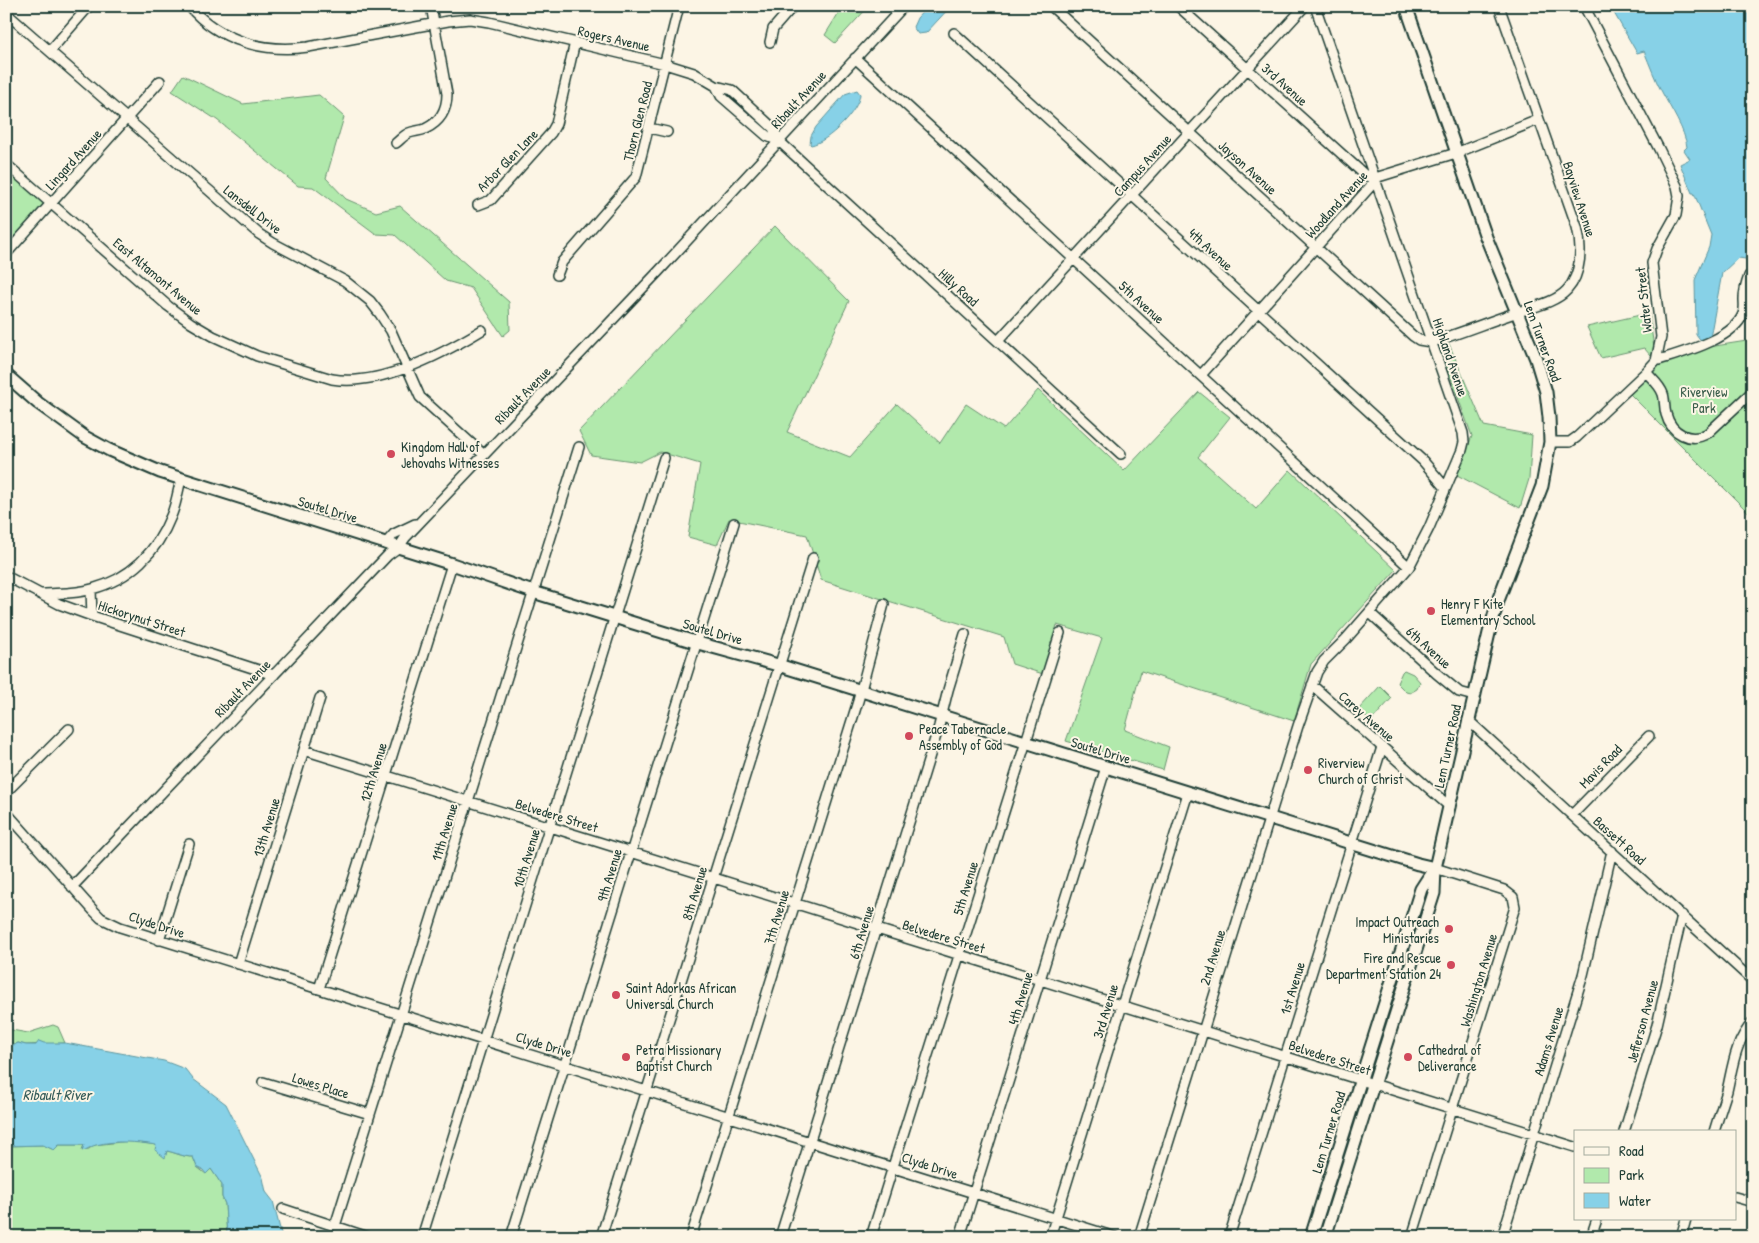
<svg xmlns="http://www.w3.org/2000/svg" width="1759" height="1243" viewBox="0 0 1759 1243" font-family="'Patrick Hand',sans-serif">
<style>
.green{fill:#b1e9ac;stroke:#689370}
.water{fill:#87d1e7;stroke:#5d969f}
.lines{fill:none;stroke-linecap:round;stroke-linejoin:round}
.minor-casing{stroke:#1f3d34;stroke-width:12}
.major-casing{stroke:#1f3d34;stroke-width:15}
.minor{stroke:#fcf5e5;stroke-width:9}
.major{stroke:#fcf5e5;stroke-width:11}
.poi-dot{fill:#d1495b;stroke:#fcf5e5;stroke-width:2}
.labels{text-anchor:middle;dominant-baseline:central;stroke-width:4;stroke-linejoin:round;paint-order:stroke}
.street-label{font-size:14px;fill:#1f3d34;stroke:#fcf5e5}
.park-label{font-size:14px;fill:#3c5f4c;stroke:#fcf5e5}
.poi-label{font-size:14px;fill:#1f3d34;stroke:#fcf5e5;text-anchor:start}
.water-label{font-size:15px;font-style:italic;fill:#345b58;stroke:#fcf5e5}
</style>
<rect width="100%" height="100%" fill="#fcf5e5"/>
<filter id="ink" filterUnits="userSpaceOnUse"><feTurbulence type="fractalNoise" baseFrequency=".02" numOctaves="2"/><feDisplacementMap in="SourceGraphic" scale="10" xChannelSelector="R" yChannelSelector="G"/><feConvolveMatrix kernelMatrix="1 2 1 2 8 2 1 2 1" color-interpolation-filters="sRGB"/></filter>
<g filter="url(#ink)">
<path class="green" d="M843,6H869L835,43L825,35Z
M183,75L243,104L319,95L344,117L326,178L346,199L376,212L400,206L509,302L510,330L503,336L471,288L446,281L395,235L376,234L313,187L298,186L217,120L172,91Z
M6,169L46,204L6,248Z
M775,226L849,301L787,432L850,457L897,404L940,443L966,404L1004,429L1038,390L1124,471L1199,392L1230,417L1198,457L1256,509L1290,470L1396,570L1311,664L1294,721L1141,671L1125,730L1169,747L1163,770L1066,741L1102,638L1057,625L1043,674L1012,664L1004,637L821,580L807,535L729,519L717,545L688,537L700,464L660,452L640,462L591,455L579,431Z
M1649,313L1654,348L1651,356L1644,348L1601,358L1587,327Z
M1753,340V517L1629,393L1671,353Z
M1449,344L1484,426L1532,435L1529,479L1520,508L1457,475L1472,436L1440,348Z
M1404,670L1413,674L1420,682L1417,689L1410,693L1406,692L1397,683L1402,672Z
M1380,686L1392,698L1371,721L1358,710Z
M53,1025L58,1027L65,1043L26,1045L18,1043L14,1045L6,1041V1029L28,1033Z
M130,1141L156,1145L165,1157L167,1151C176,1153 183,1157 193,1157L197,1167L206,1174L211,1169L222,1185V1197L225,1204L227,1237H6V1146L44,1145L54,1150L59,1145H84L82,1150L89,1149L94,1145Z"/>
<path class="water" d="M928,6H951L926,33L918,34L913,27L917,18Z
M1610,6H1753V260L1738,258L1722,273L1710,338L1702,342L1696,334L1695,280L1709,247L1711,235L1694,193H1692L1680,164L1690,159L1684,150L1687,147C1685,130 1671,109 1663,94C1655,80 1650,65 1644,51L1637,53Z
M857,90L860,94C859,111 828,142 811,145L810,144L811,136L816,127L845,94Z
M6,1041L14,1045L18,1043L26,1045H36L39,1041L44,1043H65L164,1061L185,1069L193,1079L226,1104L263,1178L266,1192L273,1201L282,1237H227L225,1204L222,1197V1185L211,1169L206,1174L203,1170L197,1167L193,1157C183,1157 177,1153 167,1151L165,1158L155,1150L156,1145C136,1142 116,1140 96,1145C91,1146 87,1150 82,1151L84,1145H59L54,1150L43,1145L6,1146Z"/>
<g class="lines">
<g class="minor-casing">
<path id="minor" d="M189,6C219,41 264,53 308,47L448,21L470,19L489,22L665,64L694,73L716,86L732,90L773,128L779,141
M1051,6L1413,336L1419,340L1431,342C1459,334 1487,322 1515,313C1532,307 1555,303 1567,290C1582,274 1582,246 1577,227L1499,6
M1178,6L1366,176L1375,178
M6,13L259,234L273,243L345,281L370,301L380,314L391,331L420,397L484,455
M954,33L1423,461L1446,488
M770,42L773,29L793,6
M50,51L89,6
M855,58L1409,567
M716,86L721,96L767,136L779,141L1121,454
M649,128L667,132
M396,143C400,140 404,135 409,133C414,131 420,131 425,129C440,122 447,110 447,94L431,6
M6,164L168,306L191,323L213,336L257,356L332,379C380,387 441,355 482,330
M478,205L491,200L551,133L556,124L575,42
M6,254L160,81
M557,275L562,262L636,177L679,6
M998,341L1305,6
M1656,361C1680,353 1733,340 1743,314C1745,309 1744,304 1744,299C1744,291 1746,284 1749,276
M1646,372C1652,379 1660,385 1663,394C1665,400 1664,407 1666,414C1671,433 1690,444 1708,433L1753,391
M1201,375L1370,187L1375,178L1456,153L1538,120
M1550,442H1570L1577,437L1646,372L1656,361L1661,337L1652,263L1657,249L1676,215L1679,196L1677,186L1659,149L1584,6
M386,543L394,534L415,524
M6,576L59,604L92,616L274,675
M91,590L92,616
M43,594C59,593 77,594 92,589C130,579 157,552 171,516C176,505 178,491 181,479
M1370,613L1436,673L1459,692L1474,696
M1312,685L1450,807
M1468,720L1753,981
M304,750L1575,1147
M6,792L69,729
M6,812L93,910L101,918L120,927L1115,1237
M1572,815L1649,736
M72,887L388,555L399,547L405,538L659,271L904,6
M159,940L189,844
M238,964L320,698
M319,989L452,564
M263,1082L370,1114
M1624,1132L1657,1025L1682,915
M1714,1132C1718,1118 1723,1104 1727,1091C1733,1065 1735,1042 1753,1022
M1735,1197L1753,1202
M283,1209L368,1237
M335,1226L579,447
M422,1237L664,458
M511,1237L734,523
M601,1237L813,558
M691,1237L858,701L884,604
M780,1237L939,726L948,690L965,634
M871,1237L1060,633
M960,1237L1106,767
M1050,1237L1188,793
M1139,1237L1298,726L1317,672L1324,661L1346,639L1409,567L1429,528L1462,450L1464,442L1463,433L1315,6
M1229,1237L1382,747
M1412,1237L1515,907L1513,897L1504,890L1435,868
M1502,1237L1583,975L1612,851
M1591,1237L1597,1219
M1681,1237L1686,1219"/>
</g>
<g class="major-casing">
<path id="major" d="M6,375L38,403L85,437L109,450L160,472L452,564L533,592L698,643L778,665L1418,864L1435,868
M1311,1237L1421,889L1434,869
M1325,1237L1434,893L1435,868L1489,633L1499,598L1542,486L1550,442L1549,417L1546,392L1536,359L1486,237L1406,6"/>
</g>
<use href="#minor" class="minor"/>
<use href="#major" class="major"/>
</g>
</g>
<g class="poi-dot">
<circle cx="391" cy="454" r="5"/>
<circle cx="1431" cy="611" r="5"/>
<circle cx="909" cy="736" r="5"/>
<circle cx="1308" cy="770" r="5"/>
<circle cx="1449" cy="929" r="5"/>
<circle cx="1451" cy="965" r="5"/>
<circle cx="616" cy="995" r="5"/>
<circle cx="626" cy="1057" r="5"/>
<circle cx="1408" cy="1057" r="5"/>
</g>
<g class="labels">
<g class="street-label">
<text transform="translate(614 38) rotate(13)">Rogers Avenue</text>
<text transform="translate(1285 84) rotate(42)">3rd Avenue</text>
<text transform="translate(798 99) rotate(-47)">Ribault Avenue</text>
<text transform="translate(637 121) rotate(-76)">Thorn Glen Road</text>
<text transform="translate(73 159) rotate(-48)">Lingard Avenue</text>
<text transform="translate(507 160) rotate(-46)">Arbor Glen Lane</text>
<text transform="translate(1142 165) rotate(-48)">Campus Avenue</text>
<text transform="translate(1248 167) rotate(42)">Jayson Avenue</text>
<text transform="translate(1580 199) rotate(72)">Bayview Avenue</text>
<text transform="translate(1336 204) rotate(-48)">Woodland Avenue</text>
<text transform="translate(253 209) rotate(38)">Lansdell Drive</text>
<text transform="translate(1211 249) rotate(43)">4th Avenue</text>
<text transform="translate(158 276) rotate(40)">East Altamont Avenue</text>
<text transform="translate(959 287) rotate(42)">Hilly Road</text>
<text transform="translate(1643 300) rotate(-96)">Water Street</text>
<text transform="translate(1142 302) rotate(42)">5th Avenue</text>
<text transform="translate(1543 341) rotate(70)">Lem Turner Road</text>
<text transform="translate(1451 357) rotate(71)">Highland Avenue</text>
<text transform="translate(522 395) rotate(-46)">Ribault Avenue</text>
<text transform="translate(328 509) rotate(17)">Soutel Drive</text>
<text transform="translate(142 618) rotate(18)">Hickorynut Street</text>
<text transform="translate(713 631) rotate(16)">Soutel Drive</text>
<text transform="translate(1429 647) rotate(42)">6th Avenue</text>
<text transform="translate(242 688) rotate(-46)">Ribault Avenue</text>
<text transform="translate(1367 716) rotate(41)">Carey Avenue</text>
<text transform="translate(1447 746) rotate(-78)">Lem Turner Road</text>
<text transform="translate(1101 750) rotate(17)">Soutel Drive</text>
<text transform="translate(1600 766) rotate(-46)">Mavis Road</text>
<text transform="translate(373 772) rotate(-73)">12th Avenue</text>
<text transform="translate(557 815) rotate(17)">Belvedere Street</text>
<text transform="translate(266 827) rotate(-73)">13th Avenue</text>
<text transform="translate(444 832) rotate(-73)">11th Avenue</text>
<text transform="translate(1620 840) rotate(42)">Bassett Road</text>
<text transform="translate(526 858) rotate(-73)">10th Avenue</text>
<text transform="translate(609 875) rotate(-73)">9th Avenue</text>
<text transform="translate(965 888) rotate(-73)">5th Avenue</text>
<text transform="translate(694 893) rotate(-73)">8th Avenue</text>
<text transform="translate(776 917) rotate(-73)">7th Avenue</text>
<text transform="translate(157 924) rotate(18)">Clyde Drive</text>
<text transform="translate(861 932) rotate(-73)">6th Avenue</text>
<text transform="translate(944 936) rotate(17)">Belvedere Street</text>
<text transform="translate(1212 957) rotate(-73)">2nd Avenue</text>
<text transform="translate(1478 980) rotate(-73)">Washington Avenue</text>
<text transform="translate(1292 988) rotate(-73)">1st Avenue</text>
<text transform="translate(1020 998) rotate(-73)">4th Avenue</text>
<text transform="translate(1105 1011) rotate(-73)">3rd Avenue</text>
<text transform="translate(1642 1021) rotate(-75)">Jefferson Avenue</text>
<text transform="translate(1548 1041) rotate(-73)">Adams Avenue</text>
<text transform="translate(544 1044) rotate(17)">Clyde Drive</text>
<text transform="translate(1330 1057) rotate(18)">Belvedere Street</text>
<text transform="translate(321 1085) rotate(17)">Lowes Place</text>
<text transform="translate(1328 1132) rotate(-73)">Lem Turner Road</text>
<text transform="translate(930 1165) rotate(18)">Clyde Drive</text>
</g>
<g class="park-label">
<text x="1704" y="391">Riverview<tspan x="1704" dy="16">Park</tspan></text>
</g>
<g class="poi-label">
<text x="401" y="446">Kingdom Hall of<tspan x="401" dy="16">Jehovahs Witnesses</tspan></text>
<text x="1441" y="603">Henry F Kite<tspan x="1441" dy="16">Elementary School</tspan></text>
<text x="919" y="728">Peace Tabernacle<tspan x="919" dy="16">Assembly of God</tspan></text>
<text x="1318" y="762">Riverview<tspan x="1318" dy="16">Church of Christ</tspan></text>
<text x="1439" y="921" text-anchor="end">Impact Outreach<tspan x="1439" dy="16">Ministaries</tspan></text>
<text x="1441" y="957" text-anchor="end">Fire and Rescue<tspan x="1441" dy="16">Department Station 24</tspan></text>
<text x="626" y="987">Saint Adorkas African<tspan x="626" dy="16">Universal Church</tspan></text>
<text x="636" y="1049">Petra Missionary<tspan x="636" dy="16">Baptist Church</tspan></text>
<text x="1418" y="1049">Cathedral of<tspan x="1418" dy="16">Deliverance</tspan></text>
</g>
<g class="water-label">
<text x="57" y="1094">Ribault River</text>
</g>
</g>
<rect width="1759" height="1243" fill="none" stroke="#fcf5e5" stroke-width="25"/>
<rect x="12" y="12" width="1734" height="1218" fill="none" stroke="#1f3d34" stroke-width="2" filter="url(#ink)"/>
<rect x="1574" y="1130" width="162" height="90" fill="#fcf5e5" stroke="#a4ab9e"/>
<rect x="1584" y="1147" width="25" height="8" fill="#fcf5e5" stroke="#a4ab9e"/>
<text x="1619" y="1156" font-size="15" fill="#1f3d34">Road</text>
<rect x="1584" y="1168" width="25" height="15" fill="#b1e9ac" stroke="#a4ab9e"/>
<text x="1619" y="1180" font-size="15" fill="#1f3d34">Park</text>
<rect x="1584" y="1193" width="25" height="15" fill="#87d1e7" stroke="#a4ab9e"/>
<text x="1619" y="1206" font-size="15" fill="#1f3d34">Water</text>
</svg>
